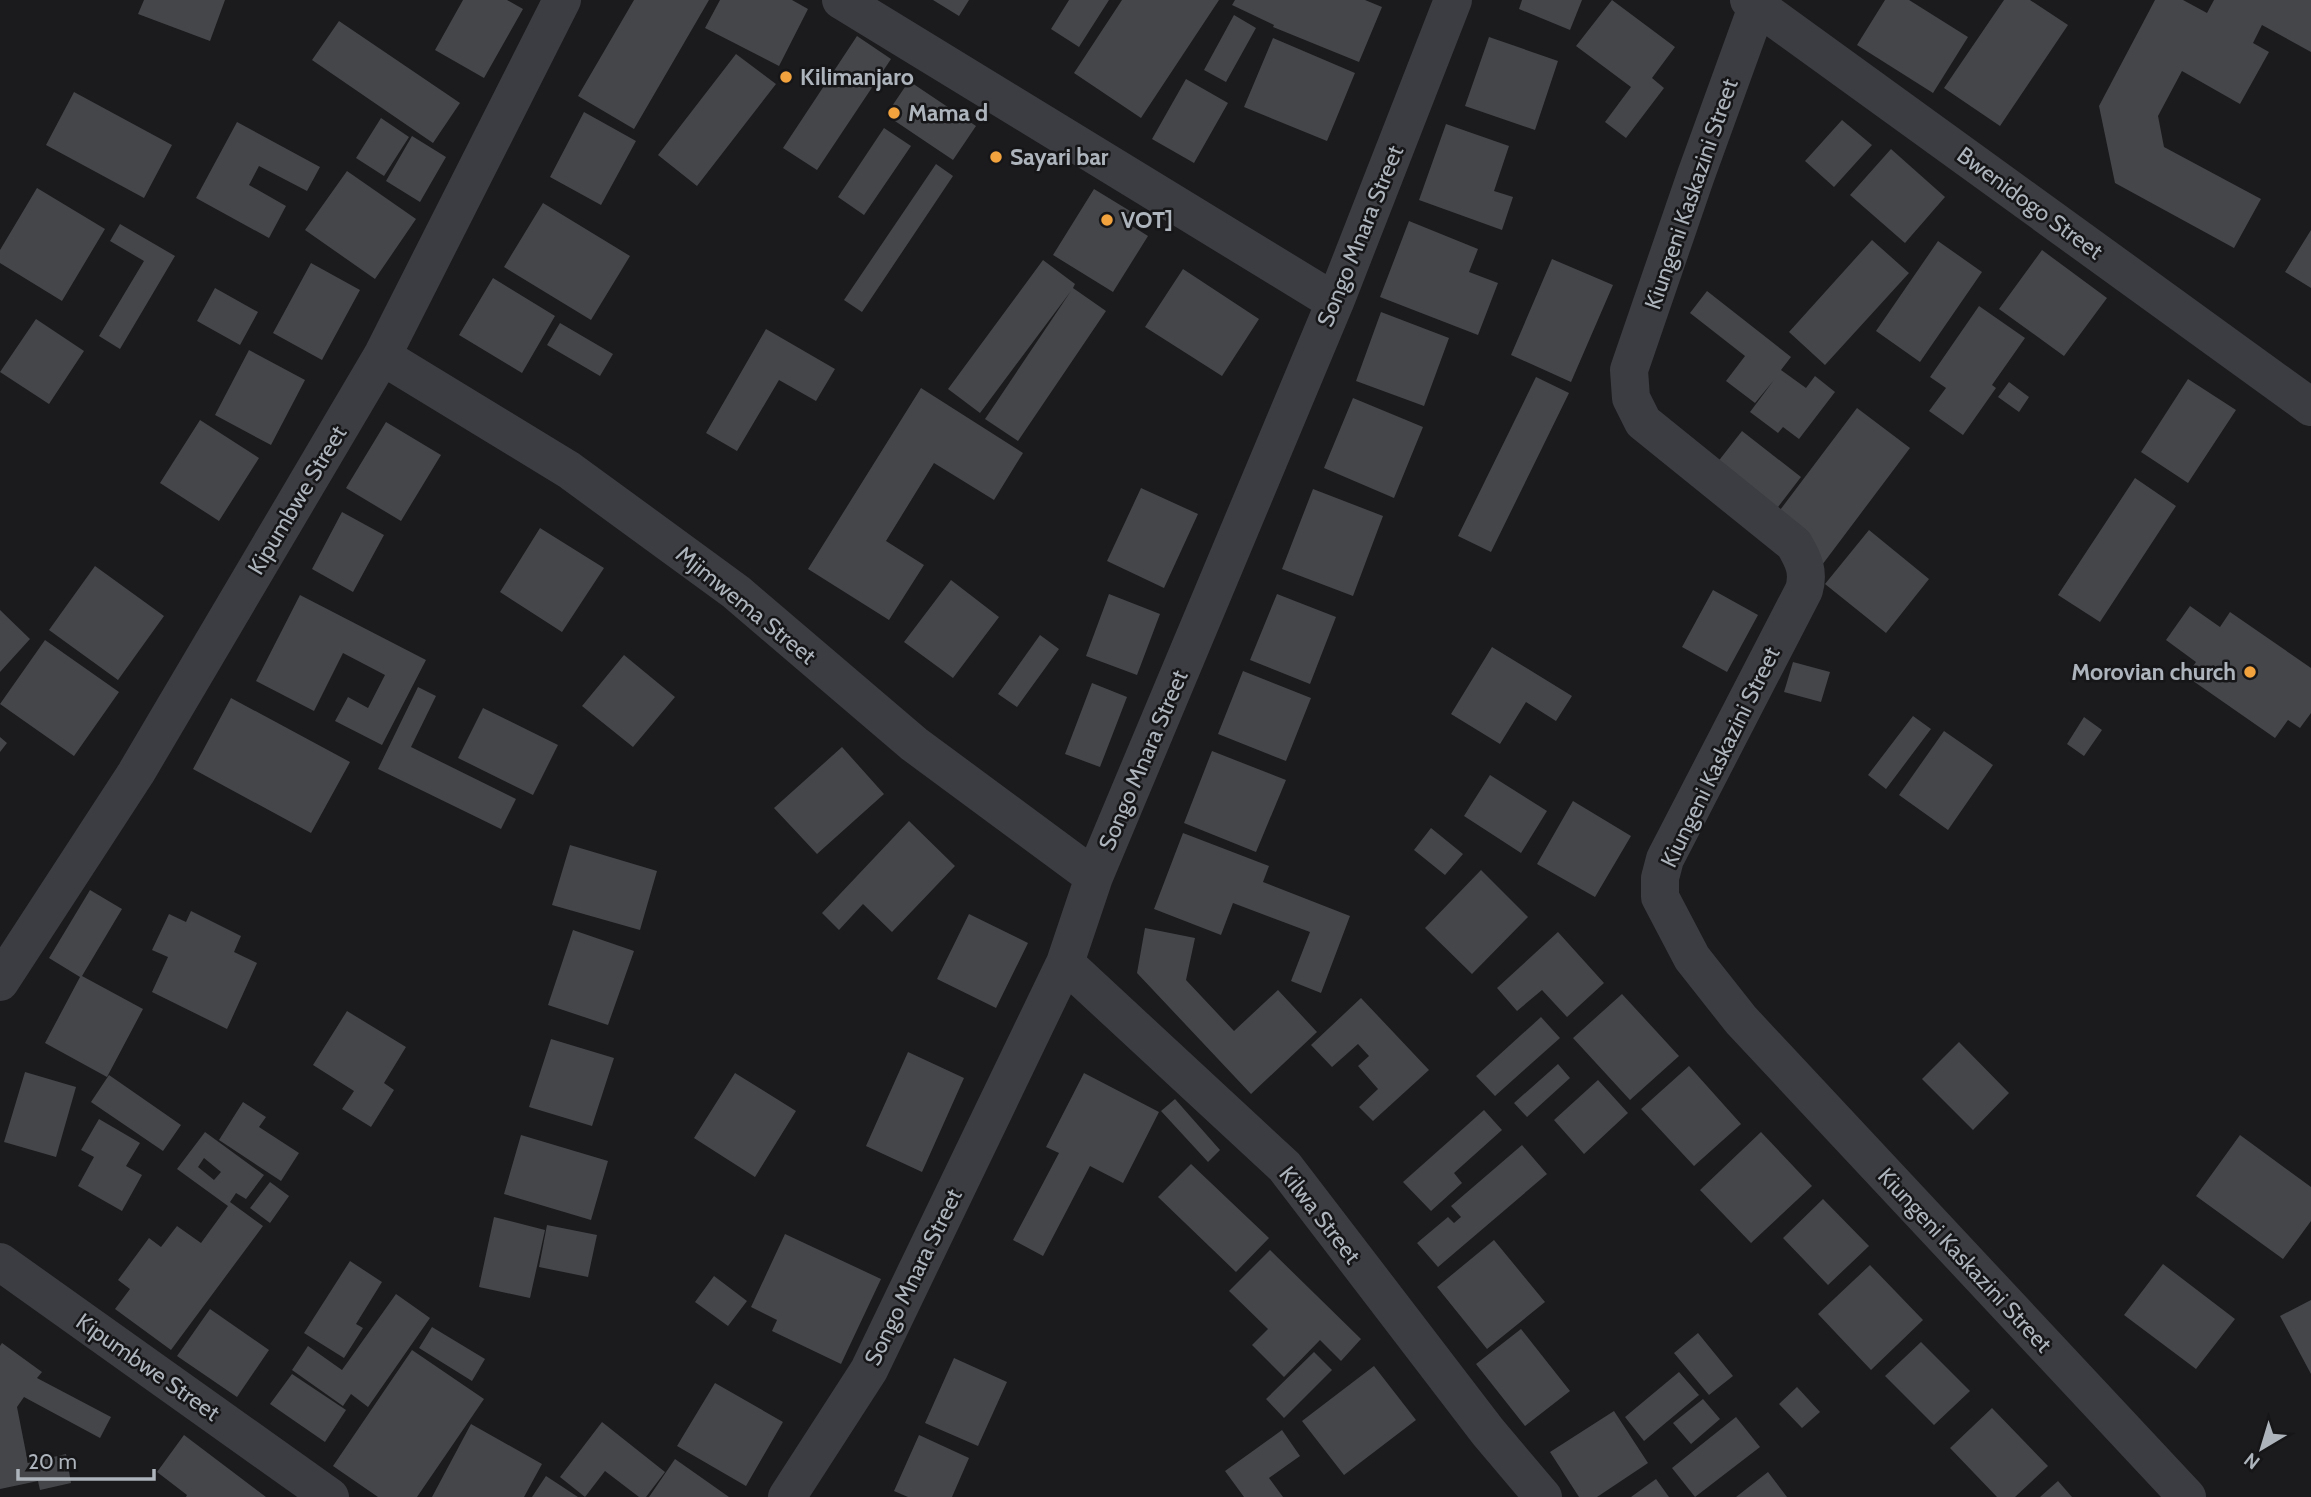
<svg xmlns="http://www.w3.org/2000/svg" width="2311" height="1497" viewBox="0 0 2311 1497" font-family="Cabin,sans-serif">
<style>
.building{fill:#45464a;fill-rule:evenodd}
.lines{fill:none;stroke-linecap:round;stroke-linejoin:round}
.minor{stroke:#3c3d42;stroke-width:38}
.poi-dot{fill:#f2a33e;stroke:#161618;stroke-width:2.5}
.labels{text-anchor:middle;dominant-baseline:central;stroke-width:5;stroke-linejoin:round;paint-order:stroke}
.poi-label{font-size:23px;font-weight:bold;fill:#adb4bc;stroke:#161618;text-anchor:start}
.street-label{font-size:23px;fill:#adb4bc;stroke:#161618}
</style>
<rect width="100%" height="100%" fill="#1b1b1d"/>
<path class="building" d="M144,0H225L210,41L138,14Z
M463,0H507L523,9L484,78L435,50Z
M634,0H709L634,129L578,96Z
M720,0H792L808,9L779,66L705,28Z
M933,0H969L959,16Z
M1069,0H1109L1079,47L1051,29Z
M1122,0H1219L1141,118L1074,73Z
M1235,0H1365L1382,7L1359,62L1273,27L1274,25L1232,5Z
M1522,0H1582L1570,30L1519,9Z
M1612,0L1675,47L1652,78L1664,88L1626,138L1605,122L1631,87L1576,46Z
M1885,0H1909L1968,37L1933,93L1857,45Z
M2004,0H2030L2068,25L2000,126L1944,88Z
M2155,0H2183L2207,13L2214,0H2311V52L2262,25L2253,43L2269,52L2240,104L2182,71L2158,116L2164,147L2261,199L2234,248L2115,183L2099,106Z
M1234,15L1256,28L1226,82L1204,70Z
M339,21L460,103L433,143L312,60Z
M857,36L891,59L817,170L783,148Z
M1489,37L1558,61L1535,130L1465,106Z
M1273,38L1355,73L1327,141L1244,107Z
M736,54L776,84L697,186L658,155Z
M1186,79L1228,103L1194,163L1152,139Z
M909,81L976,126L953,160L886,115Z
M74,92L172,145L144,198L46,145Z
M584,112L636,141L601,205L550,177Z
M381,118L409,137L384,176L356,158Z
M1842,120L1872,145L1834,187L1805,161Z
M237,122L320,167L307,191L259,166L249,185L286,206L269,238L196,198Z
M1446,124L1509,146L1494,191L1513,197L1502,230L1419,200Z
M884,128L911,146L864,215L838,197Z
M412,136L446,157L420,202L386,181Z
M1891,149L1945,197L1905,243L1850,195Z
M936,164L953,176L862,312L844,300Z
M347,171L416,219L375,279L305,230Z
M37,188L105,229L62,301L0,263V250Z
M1094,189L1130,211L1124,221L1148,236L1113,292L1053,255Z
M543,203L630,256L591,320L504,267Z
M1409,221L1478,249L1469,272L1498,283L1478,335L1380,297Z
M120,224L175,256L120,349L99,336L144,261L110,241Z
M2311,230V288L2285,272Z
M1872,240L1909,273L1825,365L1789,332Z
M1938,241L1982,272L1920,362L1876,331Z
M2042,250L2107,298L2064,356L1999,309Z
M1552,259L1613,285L1571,382L1511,355Z
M1043,260L1075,284L1073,288L1106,311L1018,441L985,419L1071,291L980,413L948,389Z
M311,263L360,290L322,360L273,333Z
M1183,269L1259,319L1222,376L1145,327Z
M493,278L555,316L522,373L459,335Z
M215,288L258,312L240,345L197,321Z
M1707,291L1791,357L1781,370L1806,388L1815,376L1835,392L1799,439L1783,427L1778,433L1750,412L1774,380L1755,403L1726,381L1745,356L1690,313Z
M1979,306L2025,338L1992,385L1996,388L1963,435L1929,411L1946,388L1930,377Z
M1381,312L1449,338L1424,406L1356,381Z
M36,319L84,351L49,404L0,372Z
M560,323L613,354L600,376L547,345Z
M766,329L835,369L816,401L779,380L737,451L706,433Z
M249,350L305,380L271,445L215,415Z
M1536,377L1569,393L1491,552L1458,536Z
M2188,379L2236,410L2188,483L2141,452Z
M2009,382L2029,397L2019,412L1998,397Z
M921,388L1023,453L994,500L934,463L886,541L924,565L889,620L808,569Z
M1353,398L1423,427L1394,498L1324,468Z
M1857,408L1910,448L1819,569L1765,530Z
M200,420L259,458L219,521L160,483Z
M386,422L441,455L401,521L346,488Z
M1742,431L1801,477L1765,524L1706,477Z
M2135,478L2176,506L2100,622L2058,595Z
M1141,488L1198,514L1164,588L1107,561Z
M1313,489L1383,516L1353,596L1282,569Z
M342,512L384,535L353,592L312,569Z
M540,528L604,568L562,632L500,592Z
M1869,530L1929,579L1886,633L1825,584Z
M95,566L164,616L118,680L49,630Z
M951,580L999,617L953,678L904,642Z
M1713,590L1758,615L1727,672L1682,647Z
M1109,594L1160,614L1137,675L1086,656Z
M1277,594L1336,617L1310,684L1250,660Z
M300,595L426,660L382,745L335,721L348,697L368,708L385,675L343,653L314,711L256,681Z
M2190,606L2220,627L2230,612L2311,668V713L2300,728L2288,720L2275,738L2186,676L2196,662L2166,640Z
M0,610L30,639L0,672Z
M1040,635L1059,649L1017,707L998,694Z
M45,640L119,692L74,756L0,704Z
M1492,647L1572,696L1556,721L1526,702L1500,744L1451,714Z
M624,655L675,697L633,747L582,706Z
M1793,662L1830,672L1821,702L1784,692Z
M1243,671L1311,698L1286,761L1218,734Z
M1092,683L1127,697L1100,767L1065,754Z
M418,687L436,696L411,747L516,799L501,829L378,769Z
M231,698L350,762L311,833L193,769Z
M483,708L558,745L533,795L458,758Z
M1913,716L1931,729L1886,789L1868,775Z
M2084,717L2102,730L2084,756L2067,744Z
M1944,731L1993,765L1948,830L1899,795Z
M0,737L7,743L0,752Z
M842,747L884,794L817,854L774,808Z
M1212,751L1286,780L1256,852L1184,823Z
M1490,775L1547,811L1521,853L1464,816Z
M1573,801L1631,836L1595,897L1537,864Z
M909,821L955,866L892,932L863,904L839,930L822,913Z
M1431,828L1463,854L1445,875L1414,850Z
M1183,833L1269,866L1263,882L1350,916L1321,993L1291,981L1310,932L1233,903L1221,935L1154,909Z
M570,845L657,871L640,930L552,905Z
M1481,870L1528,917L1472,974L1425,928Z
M90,890L122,909L82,976L143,1009L107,1077L45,1043L80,977L49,958Z
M191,911L241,936L234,952L257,963L227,1029L152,992L168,957L152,950L169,914L186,922Z
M969,914L1028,943L996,1008L937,979Z
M1145,928L1195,938L1186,980L1234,1031L1278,990L1317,1032L1251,1094L1137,973Z
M573,930L634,951L608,1025L548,1005Z
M1558,932L1604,983L1567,1017L1542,990L1517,1011L1497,988Z
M1622,994L1679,1056L1630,1100L1573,1038Z
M1361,998L1429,1070L1373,1121L1359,1107L1378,1089L1358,1066L1369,1056L1358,1044L1332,1067L1311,1045Z
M347,1011L406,1047L384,1083L394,1090L371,1127L342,1109L354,1091L313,1065Z
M1541,1017L1560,1038L1495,1096L1476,1076Z
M551,1039L614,1058L592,1126L529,1107Z
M1959,1042L2009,1093L1973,1130L1922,1079Z
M908,1052L964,1078L922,1172L866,1146Z
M1558,1064L1570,1078L1527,1117L1514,1103Z
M1689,1066L1741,1124L1694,1166L1641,1109Z
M25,1072L76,1087L56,1157L4,1142Z
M735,1073L796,1111L755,1177L694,1138Z
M1084,1073L1159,1112L1123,1183L1090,1166L1043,1256L1013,1240L1059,1153L1046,1147Z
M109,1075L181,1125L163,1151L91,1102Z
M1598,1080L1628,1113L1584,1154L1554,1120Z
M1175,1099L1220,1150L1208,1162L1161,1111Z
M243,1102L266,1117L259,1127L299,1153L281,1181L219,1140Z
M1484,1110L1502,1130L1454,1173L1462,1183L1431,1211L1403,1182Z
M99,1119L140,1143L126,1166L142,1175L122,1211L78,1186L94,1157L81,1150Z
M205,1132L264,1175L246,1199L236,1193L230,1202L263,1226L171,1350L115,1309L130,1289L118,1280L149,1238L161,1247L177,1226L201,1243L228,1206L177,1169ZM204,1158L221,1172L214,1180L198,1167Z
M1761,1132L1812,1186L1751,1243L1700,1190Z
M521,1135L608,1161L591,1220L504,1194Z
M2240,1135L2311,1187V1221L2283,1259L2196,1196Z
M1522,1145L1547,1174L1438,1267L1417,1243L1448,1217L1454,1223L1461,1217L1451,1206Z
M1191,1164L1269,1238L1236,1272L1158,1197Z
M270,1182L289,1196L270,1223L250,1208Z
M1823,1199L1869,1246L1828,1285L1783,1238Z
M494,1217L545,1230L530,1298L479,1287Z
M547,1225L597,1235L588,1277L539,1267Z
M785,1234L881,1279L841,1364L772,1331L777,1320L751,1307Z
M1494,1240L1545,1302L1487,1349L1437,1287Z
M1270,1250L1361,1339L1341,1361L1320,1340L1284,1377L1252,1345L1268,1329L1229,1291Z
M350,1261L382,1282L356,1324L363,1328L344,1358L304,1333Z
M2163,1264L2235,1319L2196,1369L2124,1315Z
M1870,1265L1923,1320L1871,1370L1818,1314Z
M714,1276L747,1301L728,1326L695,1302Z
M396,1294L430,1318L368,1407L351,1394L343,1406L292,1370L308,1346L342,1370Z
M2311,1300V1374L2280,1316Z
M210,1309L269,1350L237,1397L177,1356Z
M432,1327L485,1359L472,1381L419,1348Z
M1521,1329L1570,1391L1525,1426L1476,1364Z
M1698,1333L1733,1376L1709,1395L1674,1353Z
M1921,1342L1970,1391L1934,1425L1885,1376Z
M2,1343L42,1372L37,1378L111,1417L100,1438L24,1397L17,1407L28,1463L66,1454L71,1483L40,1490L38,1481L0,1489V1346Z
M412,1350L484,1399L417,1497H378L333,1466Z
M1314,1352L1332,1370L1284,1418L1266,1399Z
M954,1358L1007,1382L978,1446L925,1423Z
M1374,1366L1416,1420L1344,1475L1302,1421Z
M1679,1372L1699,1395L1644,1441L1625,1417Z
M292,1374L346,1410L325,1442L270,1404Z
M715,1383L783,1422L746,1486L677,1446Z
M1797,1387L1820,1412L1802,1428L1779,1404Z
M1703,1399L1720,1419L1691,1444L1673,1423Z
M1992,1408L2048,1466L2015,1497H1997L1950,1448Z
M1614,1411L1648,1463L1597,1497H1579L1550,1452Z
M1736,1417L1760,1447L1695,1497L1672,1468Z
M602,1422L665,1472L646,1497H639L605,1471L585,1497L560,1477Z
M471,1424L542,1464L524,1497H432Z
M1282,1430L1300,1456L1269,1478L1283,1497H1244L1225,1471Z
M184,1435L266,1497H186L187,1495L157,1472Z
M919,1435L969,1458L952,1497H908L894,1491Z
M675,1459L729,1497H649Z
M1768,1472L1787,1497H1736Z
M546,1476L578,1497H532Z
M1656,1479L1669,1497H1631Z
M2058,1481L2072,1497H2040Z"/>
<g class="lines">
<path class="minor" d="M841,0L1335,302
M1749,0L2311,407
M1757,7L1696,175L1629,370L1631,398L1643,422L1794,544C1804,561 1809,572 1804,590L1665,859L1660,878V897L1692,958L1741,1020L2187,1497
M382,356L569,470L736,592L914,744L1094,877
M1065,963L1285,1167L1488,1432L1543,1497
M0,982L136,773L382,356L562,0
M0,1262L330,1497
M787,1497L869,1370L1065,963L1094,877L1335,302L1453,0"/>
</g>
<g class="poi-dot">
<circle cx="786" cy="77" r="7"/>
<circle cx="894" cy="113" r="7"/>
<circle cx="996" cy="157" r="7"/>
<circle cx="1107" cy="220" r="7"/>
<circle cx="2250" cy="672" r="7"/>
</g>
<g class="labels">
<g class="poi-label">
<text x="800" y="77">Kilimanjaro</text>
<text x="908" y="113">Mama d</text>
<text x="1010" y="157">Sayari bar</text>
<text x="1121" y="220">VOT]</text>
<text x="2236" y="672" text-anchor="end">Morovian church</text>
</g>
<g class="street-label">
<text transform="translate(1691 194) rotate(-71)">Kiungeni Kaskazini Street</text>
<text transform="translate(2030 203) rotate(36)">Bwenidogo Street</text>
<text transform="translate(1360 236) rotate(-68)">Songo Mnara Street</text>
<text transform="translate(297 500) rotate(-59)">Kipumbwe Street</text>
<text transform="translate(746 605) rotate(39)">Mjimwema Street</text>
<text transform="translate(1720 757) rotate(-64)">Kiungeni Kaskazini Street</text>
<text transform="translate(1143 760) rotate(-67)">Songo Mnara Street</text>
<text transform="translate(1320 1215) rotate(52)">Kilwa Street</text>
<text transform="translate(1965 1260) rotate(47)">Kiungeni Kaskazini Street</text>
<text transform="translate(913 1277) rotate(-64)">Songo Mnara Street</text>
<text transform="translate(148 1367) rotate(35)">Kipumbwe Street</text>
</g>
</g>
<g transform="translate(2262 1448) rotate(218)" stroke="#161618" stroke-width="5" paint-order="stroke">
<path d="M0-5L12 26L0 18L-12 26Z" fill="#adb4bc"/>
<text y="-10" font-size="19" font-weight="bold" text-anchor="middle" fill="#adb4bc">N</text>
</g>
<path d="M18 1469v10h136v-10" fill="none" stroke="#adb4bc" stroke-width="3.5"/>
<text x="28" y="1469" font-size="21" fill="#adb4bc" stroke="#161618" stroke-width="5" paint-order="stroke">20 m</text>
</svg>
